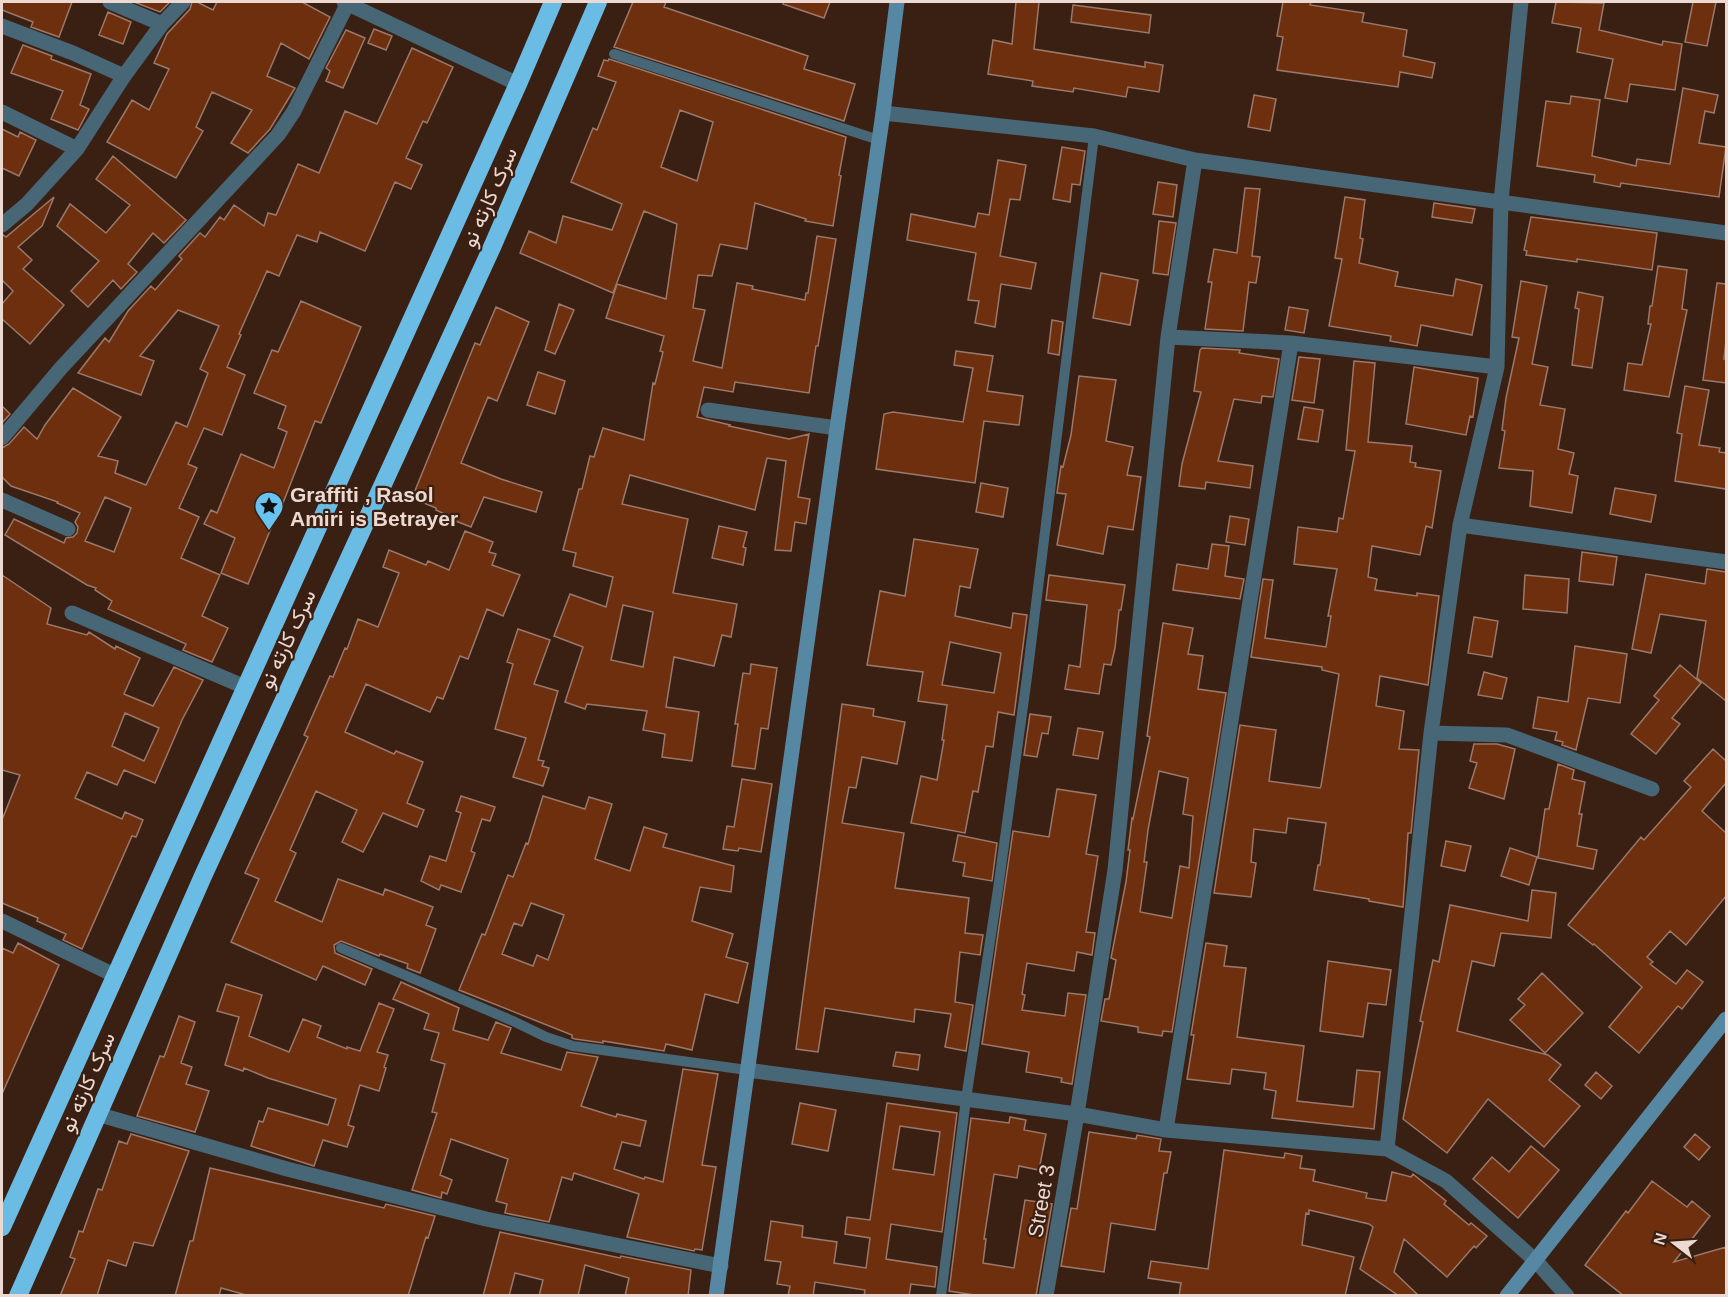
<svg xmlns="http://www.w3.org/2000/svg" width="1728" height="1297" viewBox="0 0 1728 1297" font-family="Arial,Vazirmatn,sans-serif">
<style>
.building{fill:#6e2f0f;stroke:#9a786a;stroke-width:1.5;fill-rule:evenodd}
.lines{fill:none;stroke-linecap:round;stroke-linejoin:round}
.lane{stroke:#476676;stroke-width:10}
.street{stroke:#476676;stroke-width:15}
.secondary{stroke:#5688a3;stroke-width:15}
.highway{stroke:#6bbce5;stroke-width:18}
.labels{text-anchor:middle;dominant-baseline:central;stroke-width:4.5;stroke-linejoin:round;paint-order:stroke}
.street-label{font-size:21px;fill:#ecd9d1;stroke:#3a1f13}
.poi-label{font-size:21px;font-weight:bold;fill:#ecd9d1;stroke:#3a1f13;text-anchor:start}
</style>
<rect width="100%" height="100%" fill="#3a1f13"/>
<path class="building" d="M2,2H72L59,37L31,27L33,22L2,10Z
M134,2H170L160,12Z
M192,2H197L213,10L217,2H302L330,17L309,59L281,43L267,76L295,88L270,129L248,153L231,143L252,110L212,92L196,127L203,131L176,178L107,142L132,100L149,110L169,69L154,63L167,34L190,9Z
M633,2H666L664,7L808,56L804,69L855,84L844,121L614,47Z
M784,2H830L824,18L783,4Z
M1016,2H1039L1034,49L1145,67V62L1163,65L1159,92L1128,87L1126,97L1074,88L1073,92L1032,86L1033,81L988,74L993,40L1012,44Z
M1283,2H1311L1310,5L1364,13L1362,22L1407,30L1403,56L1435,63L1432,78L1400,72L1398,87L1277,70L1283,37L1277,36Z
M1556,2L1604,3L1599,30L1662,45L1663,41L1682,44L1675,90L1630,84L1627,102L1605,98L1613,59L1577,52L1581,28L1552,23Z
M1693,2H1716L1707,46L1685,42Z
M1073,5L1151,15L1149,33L1071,22Z
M108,12L131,22L123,44L99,35Z
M374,29L392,36L386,50L368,43Z
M346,30L365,38L343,88L326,81L330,71L326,68Z
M23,45L52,56L51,59L91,74L80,105L89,109L78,130L51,119L63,91L11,73Z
M412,48L453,67L427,123L423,121L406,158L422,165L411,189L395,182L365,251L320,232L317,242L297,235L279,276L267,271L239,334L241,335L227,367L245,375L222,435L204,428L188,464L197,468L179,508L199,517L181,558L220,575L202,616L228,628L212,662L183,650L186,644L108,609L112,601L95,590L96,588L87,585L5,535L14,519L64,543L66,538L73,537L77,533L78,527L75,522L80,513L57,503L58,502L11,486L2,477V448L9,444L24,427L37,439L45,425L73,388L121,417L98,456L118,461L115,473L146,485L176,422L187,427L208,373L200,369L219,326L178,310L140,356L154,361L141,395L78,373L105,338L109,342L128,311L151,286L155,290L182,259L179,256L200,233L205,237L220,217L224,220L234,205L264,226L268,213L276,215L298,164L319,173L345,111L377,124ZM105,497L131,508L114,552L85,541Z
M609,59L846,137L839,175L841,176L833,226L805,221L806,219L755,203L747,249L720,244L712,276L698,275L693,308L705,310L693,361L722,368L737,283L753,286L752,289L805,300L806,293H808L817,236L836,239L818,346H816L809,393L735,382L733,392L704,387L697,417L730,425L729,426L789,439L809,434L798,497L810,499L806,524L795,522L791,551L775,550L786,461L767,458L755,510L630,475L622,504L688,519L673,593L737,604L731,637L722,635L714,666L674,657L666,707L699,712L692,761L662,757L665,734L643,730L647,711L587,704L585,709L565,702L583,647L554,636L570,594L606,607L613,577L573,566L576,553L563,550L579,489H582L590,456L594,457L603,428L644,440L653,383L655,384L663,352L660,351L664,336L606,318L617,284L666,299L677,224L644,211L613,293L520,253L529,231L556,243L563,216L612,230L622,204L571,182L593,128L597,130L616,82L598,76L604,60L608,61ZM680,110L713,122L697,181L661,167ZM623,605L653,612L643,667L611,660Z
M1683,88L1718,95L1714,113L1705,111L1699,143L1726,147L1719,197L1621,183L1620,187L1594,182L1595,175L1537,166L1546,101L1570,104L1571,96L1600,100L1592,156L1636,166L1637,159L1670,164Z
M1254,95L1276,99L1270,131L1248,127Z
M2,129L18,137L20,132L36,140L19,176L2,168Z
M1062,147L1085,151L1080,185L1072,184L1070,202L1053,199Z
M113,156L186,220L164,243L153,233L128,264L137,272L121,289L113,280L88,307L71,291L99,261L57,226L70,204L106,233L130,205L96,179Z
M998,160L1026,165L1020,200L1010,199L1000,256L1036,263L1031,289L1001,284L995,327L975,323L979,301L968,300L976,253L907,240L911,214L975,227L978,213L989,215Z
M1158,182L1177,185L1173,217L1153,214Z
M1245,188L1260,189L1252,256L1260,257L1256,283L1249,282L1243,331L1205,329L1212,282H1208L1214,249L1237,253Z
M54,197L42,226L18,247L32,260L23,269L64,305L30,344L2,319V304L13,291L2,280V234L6,237Z
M1345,197L1365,200L1360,238L1363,239L1359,263L1398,272L1395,286L1453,296L1456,279L1482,285L1472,335L1421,325L1417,346L1390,341L1391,336L1329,326L1342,259L1335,258Z
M1434,203L1475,209L1472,223L1432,217Z
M1531,217L1657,233L1652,270L1577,259V262L1526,255L1527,251L1524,250Z
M1159,221L1176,223L1168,275L1153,273Z
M1658,266L1687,270L1682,309L1687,310L1669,397L1624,390L1628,363L1642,365L1651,324H1648L1650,306H1652Z
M1101,273L1138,280L1130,325L1093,318Z
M1521,281L1547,286L1532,364L1548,367L1540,405L1565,409L1558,449L1574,453L1569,474L1578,476L1572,513L1530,506L1533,471L1499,468L1505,431L1502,430L1506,398L1519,338L1512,337Z
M1717,283L1726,284V340L1724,359L1726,360V383L1703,380Z
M1578,292L1603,297L1592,368L1572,365L1579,309L1575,308Z
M301,301L361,327L321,423L315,421L276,521H274L248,584L221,573L235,538L204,524L211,510L217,513L241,454L274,468L287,432L278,428L286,406L254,393L272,350L278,352Z
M559,304L574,310L555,354L545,350Z
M496,307L529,322L497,401L488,397L461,463L501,479L542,492L536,512L484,497L471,527L448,518L449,516L436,510V508L412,498L475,343L480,345Z
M1289,307L1308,310L1304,333L1285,330Z
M1052,320L1063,322L1059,355L1048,353Z
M1202,348L1240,350L1239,353L1279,359L1273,397L1262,396L1261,403L1234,399L1218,461L1253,466L1250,488L1206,482L1205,489L1179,486L1182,464L1201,392L1194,391L1200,350Z
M956,351L993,356L987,391L1023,396L1019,425L984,421L975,483L876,469L884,414L893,412L963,422L973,368L954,365Z
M1299,357L1320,359L1314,403L1292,400Z
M1354,361L1375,363L1368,442L1412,446L1410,462L1416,463L1415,467L1441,471L1432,528L1426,526L1420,555L1372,546L1368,577L1377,579L1375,590L1417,596V593L1439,596L1428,685L1380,676L1376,706L1404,711L1399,749L1419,750L1411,833H1408L1403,907L1369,901V899L1314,890L1318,865H1320L1326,823L1288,818L1286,833L1254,829L1251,862L1256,863L1251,897L1214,893L1240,725L1276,730L1269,781L1320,788L1321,786L1339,674L1322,670V667L1251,657L1263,579L1273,580L1265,638L1326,647L1331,616H1328L1337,569L1294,564L1298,527L1337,532L1339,518L1343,519L1355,451L1346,450Z
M1414,367L1478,378L1473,417L1470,416L1466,435L1406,424Z
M538,372L565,381L555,414L527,405Z
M1079,376L1116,380L1106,441L1133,447L1127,475L1141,477L1133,530L1108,526L1103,554L1057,545L1066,494L1057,493L1061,466L1063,467L1071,435Z
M1685,386L1709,390L1699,445L1720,448L1719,452L1726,453V489L1675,481L1682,434L1677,433Z
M2,406L10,414L2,423Z
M1304,407L1323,410L1318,442L1298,439Z
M981,483L1008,488L1003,517L976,512Z
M1615,488L1656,495L1651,522L1610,514Z
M1230,516L1249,519L1245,545L1226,542Z
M719,526L747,532L743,547L746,548L743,565L712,558Z
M465,531L493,542L489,552L496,554L492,565L520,575L503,616L487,609L468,659L460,656L443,699L437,697L430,712L366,684L345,732L394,754L396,751L423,762L407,803L424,810L417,827L383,813L363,852L342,842L357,810L316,791L290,850L296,853L275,901L322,922L338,879L383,895L385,889L433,907L426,925L436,929L420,973L407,968L408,964L380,954L379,956L341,941L334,945L335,953L372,969L365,985L323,966L316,980L231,942L259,879L245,873L308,737L304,735L330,676L333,677L345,648L347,649L358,619L378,627L399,573L383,567L389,550L426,565L428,561L449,570Z
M914,539L978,549L970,588L960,586L955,616L1011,628L1013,613L1027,615L1014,715L998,712L993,747L986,746L978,792L973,791L965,833L911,823L921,776L937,780L944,740H942L947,705L918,701L923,672L867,665L880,591L905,596ZM950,642L1001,653L994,693L942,685Z
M1212,544L1229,546L1225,576L1244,579L1240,599L1173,590L1177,564L1208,569Z
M1582,552L1617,557L1613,585L1579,581Z
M1707,569L1726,572V701L1697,678L1706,621L1660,614L1651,653L1632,649L1646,574L1705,584Z
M2,575L51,608L47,624L87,635L89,632L115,649L116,646L140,658L124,694L153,706L174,667L203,680L182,720L155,783L124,770L117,785L87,772L75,798L122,819L125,812L143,820L136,837L132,836L82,949L63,940L66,934L37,921L38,918L2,903V820L20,775L2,770ZM125,713L159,728L144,761L112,746Z
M1049,575L1125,585L1121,610H1119L1115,648L1111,665L1104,664L1099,694L1065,689L1069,665L1080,667L1087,605L1046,600Z
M1525,575L1569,579L1567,613L1523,609Z
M1474,617L1498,621L1492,657L1468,653Z
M1163,623L1193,628L1188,654L1203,656L1198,689L1226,693L1172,1032L1163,1031L1162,1036L1138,1032V1027L1101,1021L1105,999H1109L1116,960L1111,958L1126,882L1130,850H1128L1132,818L1133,819L1150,737L1147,736ZM1159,771L1188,778L1183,814L1193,816L1189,868L1180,866L1172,918L1140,912L1147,862H1144L1148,830Z
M518,629L550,640L534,684L558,691L538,760L544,761L542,766L549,768L543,786L513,777L526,738L495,729L513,664L507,662Z
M1575,646L1627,654L1620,703L1588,698L1576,750L1562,745L1563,742L1555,740L1557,732L1533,728L1538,697L1568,702Z
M751,664L777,668L768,729L761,728L755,769L732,766L738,724H735L743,673L750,674Z
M1680,665L1701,683L1672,718L1680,724L1656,754L1631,734L1659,700L1654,696Z
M1484,672L1507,678L1502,699L1478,695Z
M842,704L874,709L873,716L905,722L897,764L862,757L856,788L849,787L842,823L904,833L895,888L969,898L965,933L983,935L980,955L960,952L955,1002L973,1005L966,1051L945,1047L951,1014L915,1009L914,1022L825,1008L818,1052L796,1049Z
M1030,714L1051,717L1048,734L1042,733L1037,757L1024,755Z
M1078,728L1103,732L1098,759L1073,755Z
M1474,744H1497L1515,749L1504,799L1469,788L1477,763L1470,761Z
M1713,749L1726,761V783L1702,811L1726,833V896L1686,945L1670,931L1647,957L1653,962L1650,964L1676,984L1687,970L1703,982L1682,1009L1678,1006L1639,1053L1609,1027L1642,987L1594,944L1593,945L1568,925L1641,837L1644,840L1691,787L1684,781Z
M1558,764L1574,770L1572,779L1585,782L1579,814H1582L1577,846L1597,850L1593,869L1538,858L1545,809H1549Z
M742,779L772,784L761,852L739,848L738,851L723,849L727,826L734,827Z
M1057,789L1096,795L1086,854L1098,856L1086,932L1095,933L1092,955L1077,952L1074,971L1027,963L1022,994L1025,995L1022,1010L1065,1016L1068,993L1086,995L1072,1084L1061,1082L1062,1078L1026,1072L1029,1052L982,1044L1013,831L1049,837Z
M461,796L495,807L490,821L482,819L471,851L475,853L461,892L441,885L439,890L421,881L430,856L446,861L461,813L456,811Z
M543,796L585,809L589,797L612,804L595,859L630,871L644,827L667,834L663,847L734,866L731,892L700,887L692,921L733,934L726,957L748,963L738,1003L705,994L692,1050L666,1044L664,1051L603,1041V1043L575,1039L572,1038V1035L459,990L482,934L485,935L508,875L513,877L526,843L528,844ZM531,903L564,915L548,960L537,955L533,966L502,954L514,923L522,926Z
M958,835L997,843L992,881L963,876L965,863L953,861Z
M1446,841L1471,846L1465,871L1441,866Z
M1510,848L1537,857L1529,885L1501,876Z
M1532,890L1556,893L1551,938L1501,933L1494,966L1472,961L1457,1031L1548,1055L1561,1065L1549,1080L1580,1106L1544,1147L1488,1099L1447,1153L1403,1119L1423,1022L1420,1021L1433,960L1439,962L1450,905L1528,921Z
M18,943L59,965L2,1094V948L13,953Z
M1206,943L1227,946L1224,966L1246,968L1237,1037L1304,1046L1297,1101L1353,1107L1357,1070L1380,1072L1374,1129L1272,1118L1276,1091L1264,1089L1266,1073L1232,1069L1230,1084L1187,1079L1194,1035H1191Z
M1328,961L1391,970L1386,1005L1368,1003L1363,1037L1320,1031Z
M1542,973L1583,1013L1545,1053L1510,1020L1525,1005L1518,999Z
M401,982L459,1008L453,1030L488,1040L496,1022L511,1028L501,1053L561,1070L567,1052L598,1057L581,1106L616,1117L617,1114L646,1121L640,1146L622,1142L614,1169L644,1179L645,1177L663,1182L683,1069L718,1074L702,1165L716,1167L702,1250L695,1249L694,1251L627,1237L639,1194L574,1173L572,1180L562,1177L549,1222L505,1213L507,1204L496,1201L508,1159L451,1139L440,1175L452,1180L447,1194L442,1192L441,1198L412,1190L437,1113L432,1112L445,1064L431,1060L439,1033L424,1029L429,1014L393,999Z
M226,984L262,995L249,1036L289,1052L303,1019L321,1026L317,1037L347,1049V1047L360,1051L379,1003L394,1009L377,1052L388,1055L384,1067L386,1068L379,1091L360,1085L348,1125L354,1127L347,1147L323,1140L314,1166L251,1146L259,1121L263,1122L268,1108L328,1125L336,1099L268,1078L244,1068L243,1071L225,1065L239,1017L217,1011Z
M179,1016L195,1022L181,1063L192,1067L186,1084L209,1091L195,1132L137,1116L160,1056L164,1057Z
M896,1052L920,1055L918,1070L893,1066Z
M1596,1072L1612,1086L1601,1099L1585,1085Z
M800,1103L836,1110L828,1151L792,1144Z
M887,1103L957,1113L942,1232L891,1224L886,1259L937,1267L935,1287L911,1284L909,1296H864L865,1290L815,1282L813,1296H788L790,1286L777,1284L781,1262L765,1260L771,1221L803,1226L802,1237L837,1242L834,1263L866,1268L870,1238L845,1234L847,1217L870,1220ZM900,1126L940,1132L934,1175L893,1169Z
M1010,1117L1026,1120L1024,1130L1046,1134L1039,1170L1019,1166L1017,1178L994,1174L984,1239H986L983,1263L1014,1268L1025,1200L1052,1204L1036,1296H981L949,1291L971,1118L1009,1123Z
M1089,1132L1136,1139L1137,1135L1161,1139L1159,1151L1171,1152L1167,1173H1164L1155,1230L1111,1223L1104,1272L1061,1266L1071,1208L1077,1209Z
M131,1134L189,1151L153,1246L134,1242L126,1266L108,1260L97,1296H60L75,1259L70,1257L79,1231L83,1232L98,1189L102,1190L119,1141L127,1144Z
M1695,1134L1710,1147L1699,1160L1684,1147Z
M1531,1146L1559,1170L1518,1218L1473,1179L1492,1157L1509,1172Z
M1224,1150L1284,1158L1285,1153L1302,1156L1300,1168L1315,1170L1313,1181L1367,1193L1366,1198L1386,1201L1392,1172L1411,1177L1413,1174L1446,1201L1444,1204L1469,1225L1471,1223L1487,1236L1476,1248L1474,1246L1447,1277L1404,1239L1394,1272L1419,1296H1399L1360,1269L1373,1227L1369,1224L1309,1210V1214L1306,1213L1302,1245L1354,1257L1345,1296H1179L1181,1283L1148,1278L1151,1261L1208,1269Z
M210,1168L384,1208L386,1204L435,1216L428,1238L426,1237L408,1296H250L221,1288L219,1296H175L190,1241H193Z
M1652,1181L1687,1207L1692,1201L1710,1216L1674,1262L1726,1247V1296H1624L1585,1265L1626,1211L1628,1213Z
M500,1232L620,1258L621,1256L691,1270L688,1296H625L629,1278L585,1265L578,1296H539L543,1280L515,1273L509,1296H483Z"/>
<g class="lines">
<path class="lane" d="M614,54L879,140
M341,948L513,1021L546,1037L573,1046L747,1070
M941,1296L966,1099L998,889L1027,677L1094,136"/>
<path class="street" d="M110,2L162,24
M344,2L518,84
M2,26L73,53L124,76
M2,112L77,149
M883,113L1094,136L1195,160L1726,233
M2,225L27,204L77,149L124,76L162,24L183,2
M1168,337L1291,343L1497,367
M708,410L837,428
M2,438L61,368L278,135L294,111L348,3
M2,500L68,529
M1460,525L1726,562
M72,613L245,687
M1431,733L1507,735L1652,789
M2,921L114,975
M747,1070L1077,1114L1166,1130L1387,1149L1446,1181L1536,1261L1567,1296
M97,1114L287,1169L486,1219L721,1266
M1166,1130L1291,343
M1387,1149L1431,733L1460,525L1497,367L1501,201L1521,2
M1046,1296L1077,1114L1115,870L1168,337L1195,160"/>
<path class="secondary" d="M716,1296L837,428L883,113L897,2
M1507,1296L1726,1019"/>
<path class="highway" d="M2,1227L518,84L553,2
M18,1296L203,876L493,245L598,2"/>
</g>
<defs>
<g id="sight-pin" transform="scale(1.5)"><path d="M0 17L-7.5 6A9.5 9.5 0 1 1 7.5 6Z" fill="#69c3f1" stroke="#3a1f13"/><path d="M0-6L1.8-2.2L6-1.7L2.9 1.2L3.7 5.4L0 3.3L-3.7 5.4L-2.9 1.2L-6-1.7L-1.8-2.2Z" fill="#111"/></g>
</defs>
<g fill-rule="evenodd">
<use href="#sight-pin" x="269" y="506"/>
</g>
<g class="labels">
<g class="street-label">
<text transform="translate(489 197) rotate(-66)">سرک کارته نو</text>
<text transform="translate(287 639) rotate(-65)">سرک کارته نو</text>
<text transform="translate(87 1082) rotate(-66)">سرک کارته نو</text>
<text transform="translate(1041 1201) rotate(-80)">Street 3</text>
</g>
<g class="poi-label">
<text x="290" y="494">Graffiti , Rasol<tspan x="290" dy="24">Amiri is Betrayer</tspan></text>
</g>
</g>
<rect width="1728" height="1297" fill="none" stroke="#ecd9d1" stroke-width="6"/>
<g transform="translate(1674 1243) rotate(287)" stroke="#3a1f13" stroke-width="4.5" paint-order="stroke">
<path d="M0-4.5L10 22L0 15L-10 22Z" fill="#ecd9d1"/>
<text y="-9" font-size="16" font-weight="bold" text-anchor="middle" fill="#ecd9d1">N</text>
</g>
</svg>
